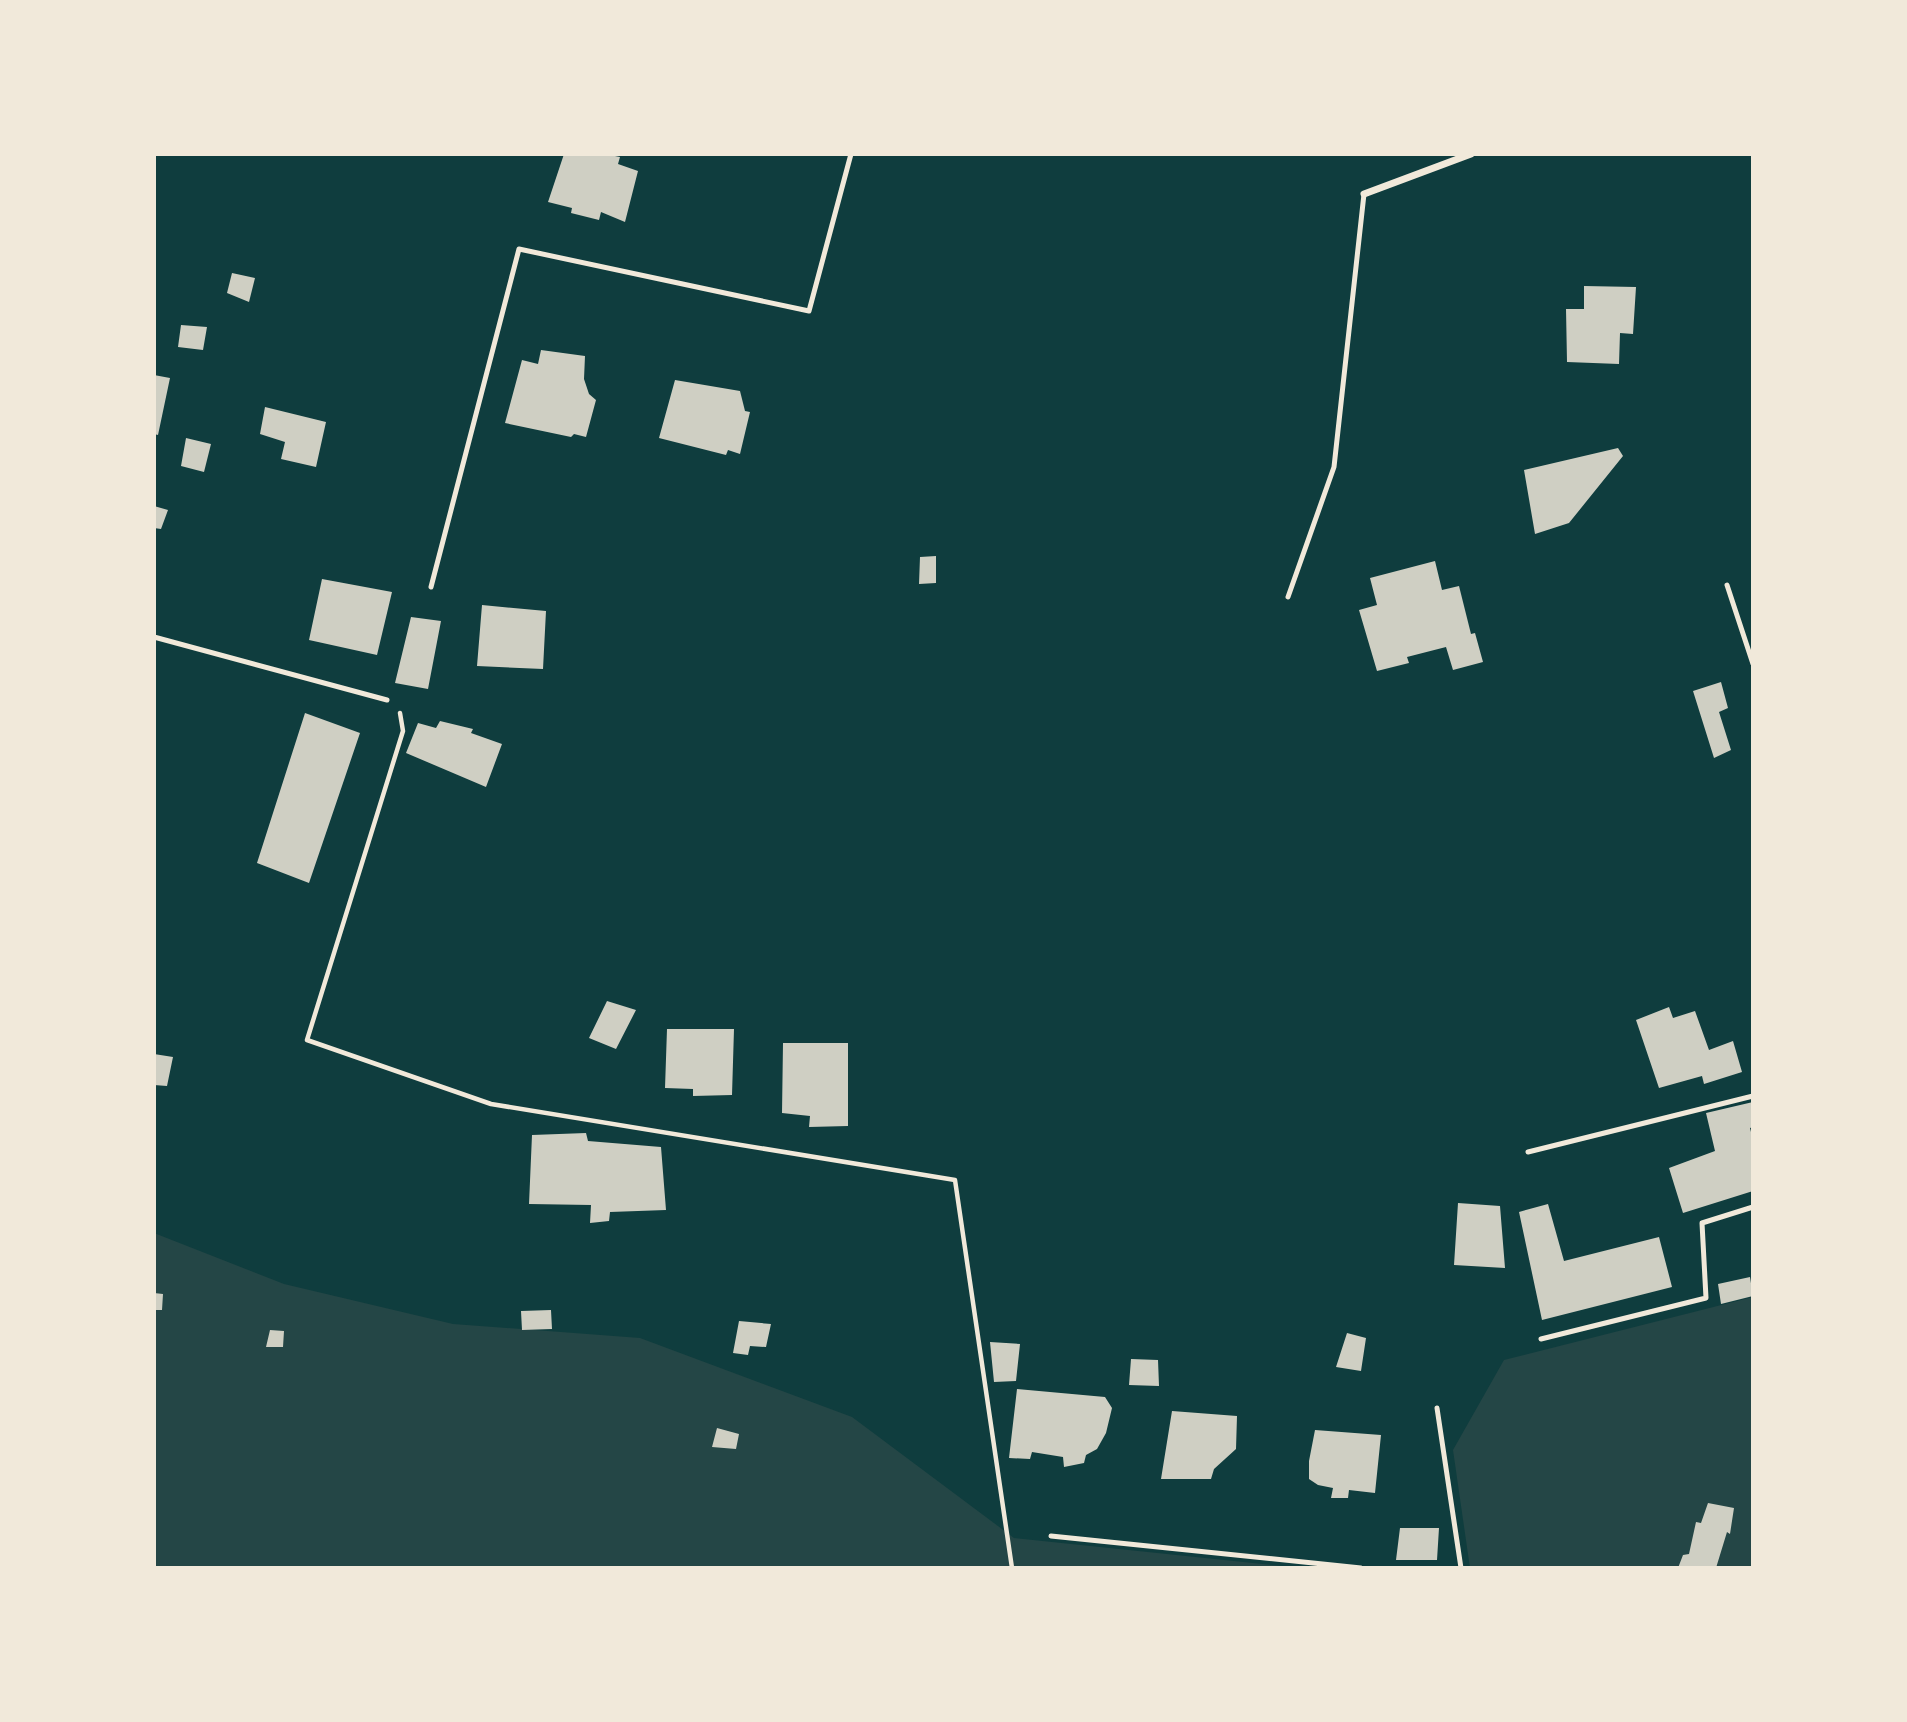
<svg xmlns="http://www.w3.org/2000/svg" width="1907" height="1722" viewBox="0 0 1907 1722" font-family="'Exo 2',sans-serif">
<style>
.green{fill:#244646}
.building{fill:#cfcfc3}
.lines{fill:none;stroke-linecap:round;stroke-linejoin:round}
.path{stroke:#f1e9da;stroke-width:4.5}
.service{stroke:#f1e9da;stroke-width:5}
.minor{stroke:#f1e9da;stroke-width:7}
</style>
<rect width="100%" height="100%" fill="#0f3d3e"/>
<path class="green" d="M154,1233L284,1284L453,1324L640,1338L852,1417L1014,1538L1302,1568H154Z
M1753,1297V1568H1470L1453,1450L1504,1360Z"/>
<path class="building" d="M564,154L585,156L605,154L620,157L618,164L638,171L625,222L601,212L599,220L571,213L572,208L548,202Z
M232,273L255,278L249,302L227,293Z
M1584,286L1636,287L1633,334L1620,333L1619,364L1567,362L1566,309H1584Z
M181,325L207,327L203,350L178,347Z
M541,350L585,356L584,379L589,394L596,400L586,437L574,434L571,437L505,423L522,360L538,364Z
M154,375L170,378L158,435L154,434Z
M675,380L740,391L745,411L750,412L740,454L728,450L726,455L659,438Z
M265,407L326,422L316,467L281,459L285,442L260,434Z
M186,438L211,444L204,472L181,466Z
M1618,448L1623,456L1569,523L1535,534L1524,470Z
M154,506L168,510L161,529L154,528Z
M936,556V583L919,584L920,557Z
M1435,561L1442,590L1459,586L1471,634L1475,633L1483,662L1453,670L1446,647L1407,657L1409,663L1377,671L1359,610L1377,605L1370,578Z
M322,579L392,592L377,655L309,640Z
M482,605L546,611L543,669L477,666Z
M411,617L441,621L428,689L395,683Z
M1721,682L1728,708L1719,712L1731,750L1714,758L1693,691Z
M305,713L360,733L309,883L257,863Z
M440,721L473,729L471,733L502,744L486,787L406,753L418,723L436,728Z
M607,1001L636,1010L616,1049L589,1038Z
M1669,1007L1673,1018L1695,1011L1709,1050L1733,1041L1742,1072L1704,1084L1702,1076L1659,1088L1636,1020Z
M667,1029H734L732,1095L693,1096V1089L665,1088Z
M783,1043H848V1126L809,1127L810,1116L782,1113Z
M154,1054L173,1057L167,1086L154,1085Z
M1753,1102V1127L1750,1128L1753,1140V1191L1683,1213L1669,1168L1715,1151L1706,1113Z
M586,1133L588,1141L661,1147L666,1210L610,1212L609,1221L590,1223L591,1205L529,1204L532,1135Z
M1458,1203L1500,1206L1505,1268L1454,1265Z
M1548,1204L1564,1261L1659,1237L1672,1287L1542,1320L1519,1212Z
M1750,1277L1753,1296L1721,1304L1718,1284Z
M154,1293L163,1294L162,1310H154Z
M551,1310L552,1329L522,1330L521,1311Z
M739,1321L771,1324L766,1347L750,1346L748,1355L733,1353Z
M270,1330L284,1331L283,1347H266Z
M1347,1333L1366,1338L1361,1371L1336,1367Z
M990,1342L1020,1344L1016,1381L994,1382Z
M1131,1359L1158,1360L1159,1386L1129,1385Z
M1017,1389L1105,1397L1112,1408L1106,1433L1097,1449L1086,1455L1084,1463L1064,1467L1063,1457L1032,1452L1030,1459L1009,1458Z
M1172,1411L1237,1416L1236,1449L1214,1469L1211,1479H1161Z
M717,1428L739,1434L736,1449L712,1447Z
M1315,1430L1381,1435L1375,1493L1349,1490L1348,1498H1331L1333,1488L1318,1485L1309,1479V1461Z
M1708,1503L1734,1508L1730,1534L1727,1532L1716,1568H1678L1683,1555L1689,1554L1696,1522L1701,1523Z
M1400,1528H1439L1437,1560H1396Z"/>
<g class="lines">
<path class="path" d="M400,713L403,731L307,1040L491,1104L955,1180L1012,1568"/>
<path class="service" d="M1727,585L1753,664
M431,587L519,249L809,311L851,154
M1288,597L1334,467L1364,194
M154,637L387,700
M1528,1152L1753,1096
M1541,1339L1706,1298L1702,1223L1753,1207
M1437,1408L1461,1568
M1051,1536L1361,1568"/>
<path class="minor" d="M1364,194L1471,154"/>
</g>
<rect width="1907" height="1722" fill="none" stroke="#f1e9da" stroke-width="312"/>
</svg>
